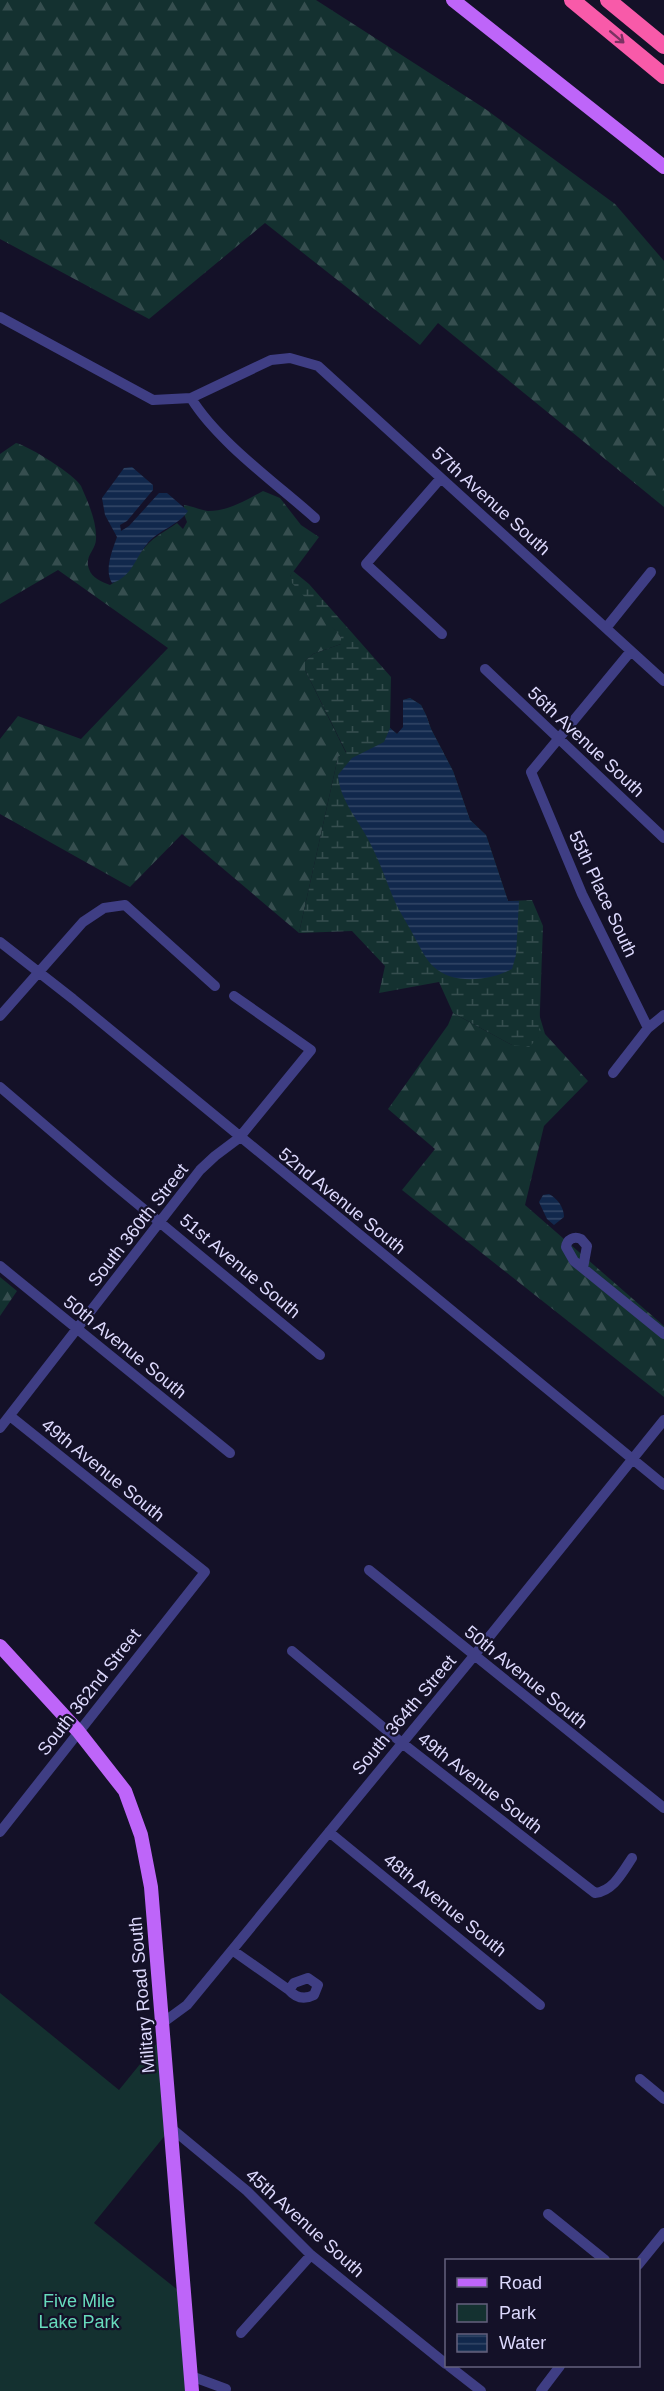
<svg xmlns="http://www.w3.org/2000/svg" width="664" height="2391" viewBox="0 0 664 2391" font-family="Arial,sans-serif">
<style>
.green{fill:#143130}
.forest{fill:url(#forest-firs)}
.wetland{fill:url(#wetland-marsh)}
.water{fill:url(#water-rules)}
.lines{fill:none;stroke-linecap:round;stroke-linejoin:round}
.minor{stroke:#3f3e84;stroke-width:10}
.major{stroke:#be65f9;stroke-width:14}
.highway{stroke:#f85aa9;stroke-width:16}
.oneway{stroke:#7b3262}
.labels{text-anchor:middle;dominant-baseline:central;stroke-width:4.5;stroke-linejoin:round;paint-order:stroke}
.street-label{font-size:18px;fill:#ddd9fd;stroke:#141128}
.park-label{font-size:18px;fill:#67dbbc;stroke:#141128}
</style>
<defs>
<pattern id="forest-firs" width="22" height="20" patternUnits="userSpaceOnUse" patternTransform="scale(1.5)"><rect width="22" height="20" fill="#143130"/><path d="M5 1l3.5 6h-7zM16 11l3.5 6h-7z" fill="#364e4f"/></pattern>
<pattern id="wetland-marsh" width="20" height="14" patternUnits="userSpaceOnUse" patternTransform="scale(1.5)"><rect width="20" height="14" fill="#143130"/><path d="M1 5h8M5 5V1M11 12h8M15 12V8" fill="none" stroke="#364e4f"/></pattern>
<pattern id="water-rules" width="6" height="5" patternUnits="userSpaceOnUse" patternTransform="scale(1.5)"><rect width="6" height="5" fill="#11284c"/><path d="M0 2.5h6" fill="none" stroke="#334767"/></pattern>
</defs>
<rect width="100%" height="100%" fill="#141128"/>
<path class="green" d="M0,1993L119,2090L162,2037L171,2128L94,2223L184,2295L192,2391H0Z"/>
<path class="forest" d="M0,0H316L484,108L615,204L664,261V507L438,323L420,345L265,223L149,319L0,239Z
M16,443C29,446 75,475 81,486C88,502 97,522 96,539C96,550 84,556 89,569C92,578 102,582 110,585C133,572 130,564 146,546C155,536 166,531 177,523L183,529L187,522L184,514V505C193,506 200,510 208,511C229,511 246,500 263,491L280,498L301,525L319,537L290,576L341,637V644L313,654L305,661V670L346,753L338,757L299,933L182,834L130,887L0,814V739L18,716L81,739L168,648L58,570L0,604V454Z
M453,1013L512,1045L539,1037V1014L545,1034L588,1081L544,1126L525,1205L664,1326V1397L402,1190L435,1149L388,1109L448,1025Z
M0,1277L17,1291L0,1316Z"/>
<path class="wetland" d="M293,571L309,584L391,677L390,728L397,734L403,730V700L410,698L421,705L426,715L431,729L453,771L470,820L486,835L508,901L532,900L543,926L539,1037L529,1047L512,1045L453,1013L439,982L379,993L385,966L352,931L299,933L338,757L346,752L305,670V661L313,654L341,644V637L292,583L290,576Z"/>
<path class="water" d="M132,467L153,485V490L127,521L120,525L121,531L129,526L159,493H167L188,511C178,526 158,530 147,544C135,558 132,577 112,583C104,570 112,551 117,537L105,515L102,498L124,468Z
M410,698L421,705L426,715L431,729L453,771L470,820L486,835L508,901H519L516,955L512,969C490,981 453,985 434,967C426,960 421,949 416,940C410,928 402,916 396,904C387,884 381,864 371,845C360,821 340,802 338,775L352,758L384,742L390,728L397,734L403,727V700Z
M549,1194C557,1198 564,1207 564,1217L554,1225L547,1219L539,1202L543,1195Z"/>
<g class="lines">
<path class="minor" d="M0,317L153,400L191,398L271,360L290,358L318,366L664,681
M191,398C217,441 277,484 315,518
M441,478L366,564L442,634
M606,628L651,572
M631,651L531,772L582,894L648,1028
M485,669L664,838
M0,942L73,999L664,1485
M0,1016L83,922L104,908L125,905L215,986
M613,1073L648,1028L664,1015
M0,1087L111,1182L320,1355
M0,1266L230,1453
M583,1268L587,1246L581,1239C574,1236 567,1239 566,1247L574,1261L664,1334
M0,1428L200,1170L215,1156L239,1138L311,1050L234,996
M369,1570L664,1808
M292,1651L402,1743L595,1893C613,1891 622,1873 632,1858
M0,1832L205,1572L10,1416
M329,1832L540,2005
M232,1950L289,1990L294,1983L308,1978L318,1985L314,1995C304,2000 296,1998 289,1990
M161,2024L187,2005L473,1657L664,1420
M640,2079L664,2099
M171,2128L247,2191L311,2255L446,2364
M548,2214L605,2260
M638,2265L664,2233
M241,2333L311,2255
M449,2366L481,2391
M191,2376L226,2389
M541,2391L560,2366"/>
<path class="major" d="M453,0L664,167
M0,1646L78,1731L125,1791L141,1835L151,1887L192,2391"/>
<path class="highway" d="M572,0L664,76
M608,0L664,46"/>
</g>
<defs><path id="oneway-shaft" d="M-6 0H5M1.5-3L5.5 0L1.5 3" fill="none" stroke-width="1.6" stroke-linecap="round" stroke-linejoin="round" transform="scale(1.5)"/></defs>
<use class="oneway" href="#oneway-shaft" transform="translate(617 37) rotate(40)"/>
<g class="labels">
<g class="street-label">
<text transform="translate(491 501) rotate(42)">57th Avenue South</text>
<text transform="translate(586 742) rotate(43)">56th Avenue South</text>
<text transform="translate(603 894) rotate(65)">55th Place South</text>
<text transform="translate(342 1201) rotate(39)">52nd Avenue South</text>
<text transform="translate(138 1225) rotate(-52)">South 360th Street</text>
<text transform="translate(240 1266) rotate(40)">51st Avenue South</text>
<text transform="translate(125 1347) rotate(39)">50th Avenue South</text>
<text transform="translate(103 1470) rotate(39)">49th Avenue South</text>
<text transform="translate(526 1677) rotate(39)">50th Avenue South</text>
<text transform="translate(89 1692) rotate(-52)">South 362nd Street</text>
<text transform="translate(404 1715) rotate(-50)">South 364th Street</text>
<text transform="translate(480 1783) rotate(38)">49th Avenue South</text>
<text transform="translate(445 1905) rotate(39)">48th Avenue South</text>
<text transform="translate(142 1995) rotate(-95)">Military Road South</text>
<text transform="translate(305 2223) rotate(42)">45th Avenue South</text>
</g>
<g class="park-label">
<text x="79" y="2301">Five Mile<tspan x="79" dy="21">Lake Park</tspan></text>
</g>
</g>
<rect x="445" y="2259" width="195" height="108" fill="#141128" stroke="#64617d" stroke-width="1.5"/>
<rect x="457" y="2278" width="30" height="9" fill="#be65f9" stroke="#64617d" stroke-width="1.5"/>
<text x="499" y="2289" font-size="18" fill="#ddd9fd">Road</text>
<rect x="457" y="2304" width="30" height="18" fill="#143130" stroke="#64617d" stroke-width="1.5"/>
<text x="499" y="2319" font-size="18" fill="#ddd9fd">Park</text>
<rect x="457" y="2334" width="30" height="18" fill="url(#water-rules)" stroke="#64617d" stroke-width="1.5"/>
<text x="499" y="2349" font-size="18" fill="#ddd9fd">Water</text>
</svg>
